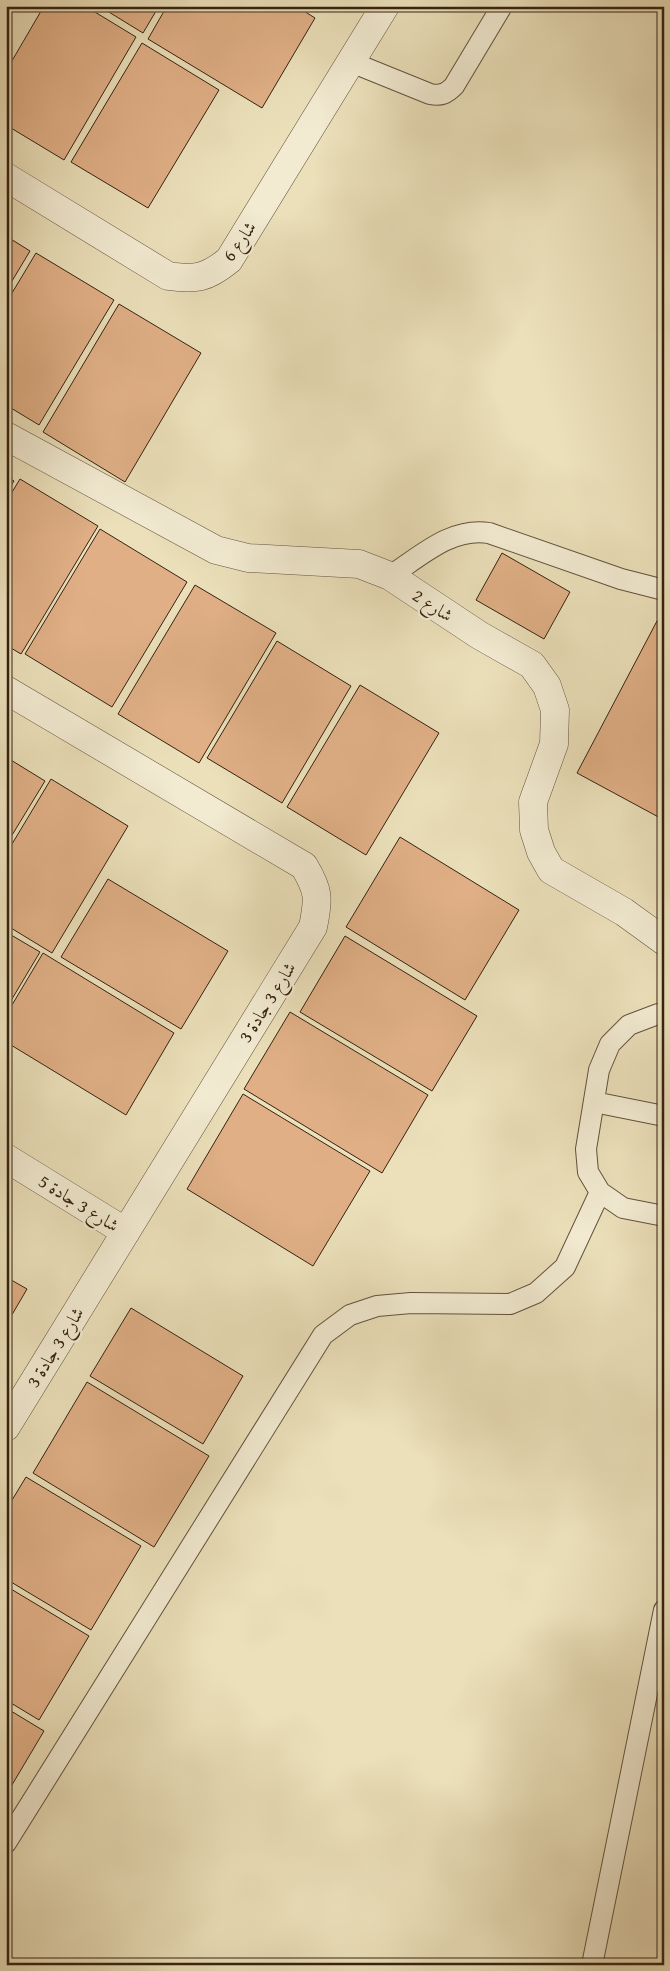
<svg xmlns="http://www.w3.org/2000/svg" width="670" height="1971" viewBox="0 0 670 1971" font-family="'Gentium Book Plus',Amiri,serif">
<style>
.building{fill:#e0af86;stroke:#352212}
.lines{fill:none;stroke-linecap:round;stroke-linejoin:round}
.lane-casing{stroke:#62523c;stroke-width:22}
.street-casing{stroke:#62523c;stroke-width:29}
.lane{stroke:#f2ebd2;stroke-width:20}
.street{stroke:#f2ebd2;stroke-width:28}
.labels{text-anchor:middle;dominant-baseline:central;stroke-width:4.5;stroke-linejoin:round;paint-order:stroke}
.street-label{font-size:18px;fill:#352212;stroke:#f2ebd2}
</style>
<rect width="100%" height="100%" fill="#ebe0ba"/>
<filter id="stains"><feTurbulence type="fractalNoise" baseFrequency=".004" numOctaves="4"/><feColorMatrix values="0 0 0 0 .2 0 0 0 0 .09 0 0 0 0 .02 0 0 0 .5 -.17"/></filter>
<radialGradient id="worn" r=".72"><stop offset=".6" stop-color="#630" stop-opacity="0"/><stop offset="1" stop-color="#630" stop-opacity=".3"/></radialGradient>
<path class="building" d="M44,6H85L136,37L64,160L6,125V71Z
M99,6H159L143,33Z
M167,6H296L315,18L262,108L148,39Z
M309,6H321L318,12Z
M142,43L219,90L148,208L71,162Z
M6,236L30,251L6,291Z
M36,253L114,300L39,425L6,405V303Z
M119,304L201,353L125,482L43,432Z
M6,476L14,481L6,494Z
M20,479L98,526L21,654L6,645V502Z
M100,529L187,582L112,707L25,654Z
M502,553L570,592L544,639L476,600Z
M195,585L276,633L199,763L118,714Z
M657,621L664,624V820L577,773Z
M277,641L351,686L282,803L207,758Z
M360,685L439,733L366,855L287,807Z
M6,757L45,781L6,845Z
M51,779L128,826L52,953L6,925V854Z
M400,837L519,910L465,1000L346,927Z
M108,879L228,951L181,1029L61,957Z
M6,932L40,952L6,1009Z
M345,936L477,1016L432,1091L300,1012Z
M43,953L174,1033L126,1115L6,1042V1015Z
M290,1012L428,1095L382,1173L244,1089Z
M243,1094L370,1171L313,1266L187,1189Z
M6,1277L27,1289L6,1325Z
M131,1308L243,1376L203,1444L90,1376Z
M87,1382L209,1456L154,1547L33,1473Z
M26,1477L141,1546L91,1630L6,1579V1510Z
M6,1586L89,1636L39,1720L6,1700Z
M6,1708L44,1731L6,1795Z"/>
<g class="lines">
<g class="lane-casing">
<path id="lane" d="M351,62L430,94C441,96 446,94 454,86L502,6
M390,576C421,556 451,527 489,533L621,579L664,590
M664,1015L658,1014L629,1025L610,1044L599,1070L586,1149L588,1172L600,1192L623,1208L664,1216
M594,1102L664,1116
M6,1843L323,1335L350,1315L377,1306L411,1303L510,1304L536,1293L565,1267L600,1192
M592,1965L664,1610"/>
</g>
<g class="street-casing">
<path id="street" d="M6,177L168,276C196,280 207,278 229,260L385,6
M6,436L216,550L248,558L359,564L390,576L479,635L532,665L547,686L555,710L554,744L533,802L534,830L541,852L551,870L624,912L664,941
M6,690L304,866C319,891 319,898 313,927L6,1427
M6,1158L126,1232"/>
</g>
<use href="#lane" class="lane"/>
<use href="#street" class="street"/>
</g>
<g class="labels">
<g class="street-label">
<text transform="translate(239 241) rotate(-55)">شارع 6</text>
<text transform="translate(433 605) rotate(33)">شارع 2</text>
<text transform="translate(267 1002) rotate(-58)">شارع 3 جادة 3</text>
<text transform="translate(79 1203) rotate(32)">شارع 3 جادة 5</text>
<text transform="translate(55 1347) rotate(-58)">شارع 3 جادة 3</text>
</g>
</g>
<rect width="670" height="1971" fill="none" stroke="#ebe0ba" stroke-width="25"/>
<rect x="8" y="8" width="655" height="1956" fill="none" stroke="#352212" stroke-width="2.5"/>
<rect x="12" y="12" width="645" height="1946" fill="none" stroke="#352212"/>
<rect width="100%" height="100%" filter="url(#stains)"/>
<rect width="100%" height="100%" fill="url(#worn)"/>
</svg>
